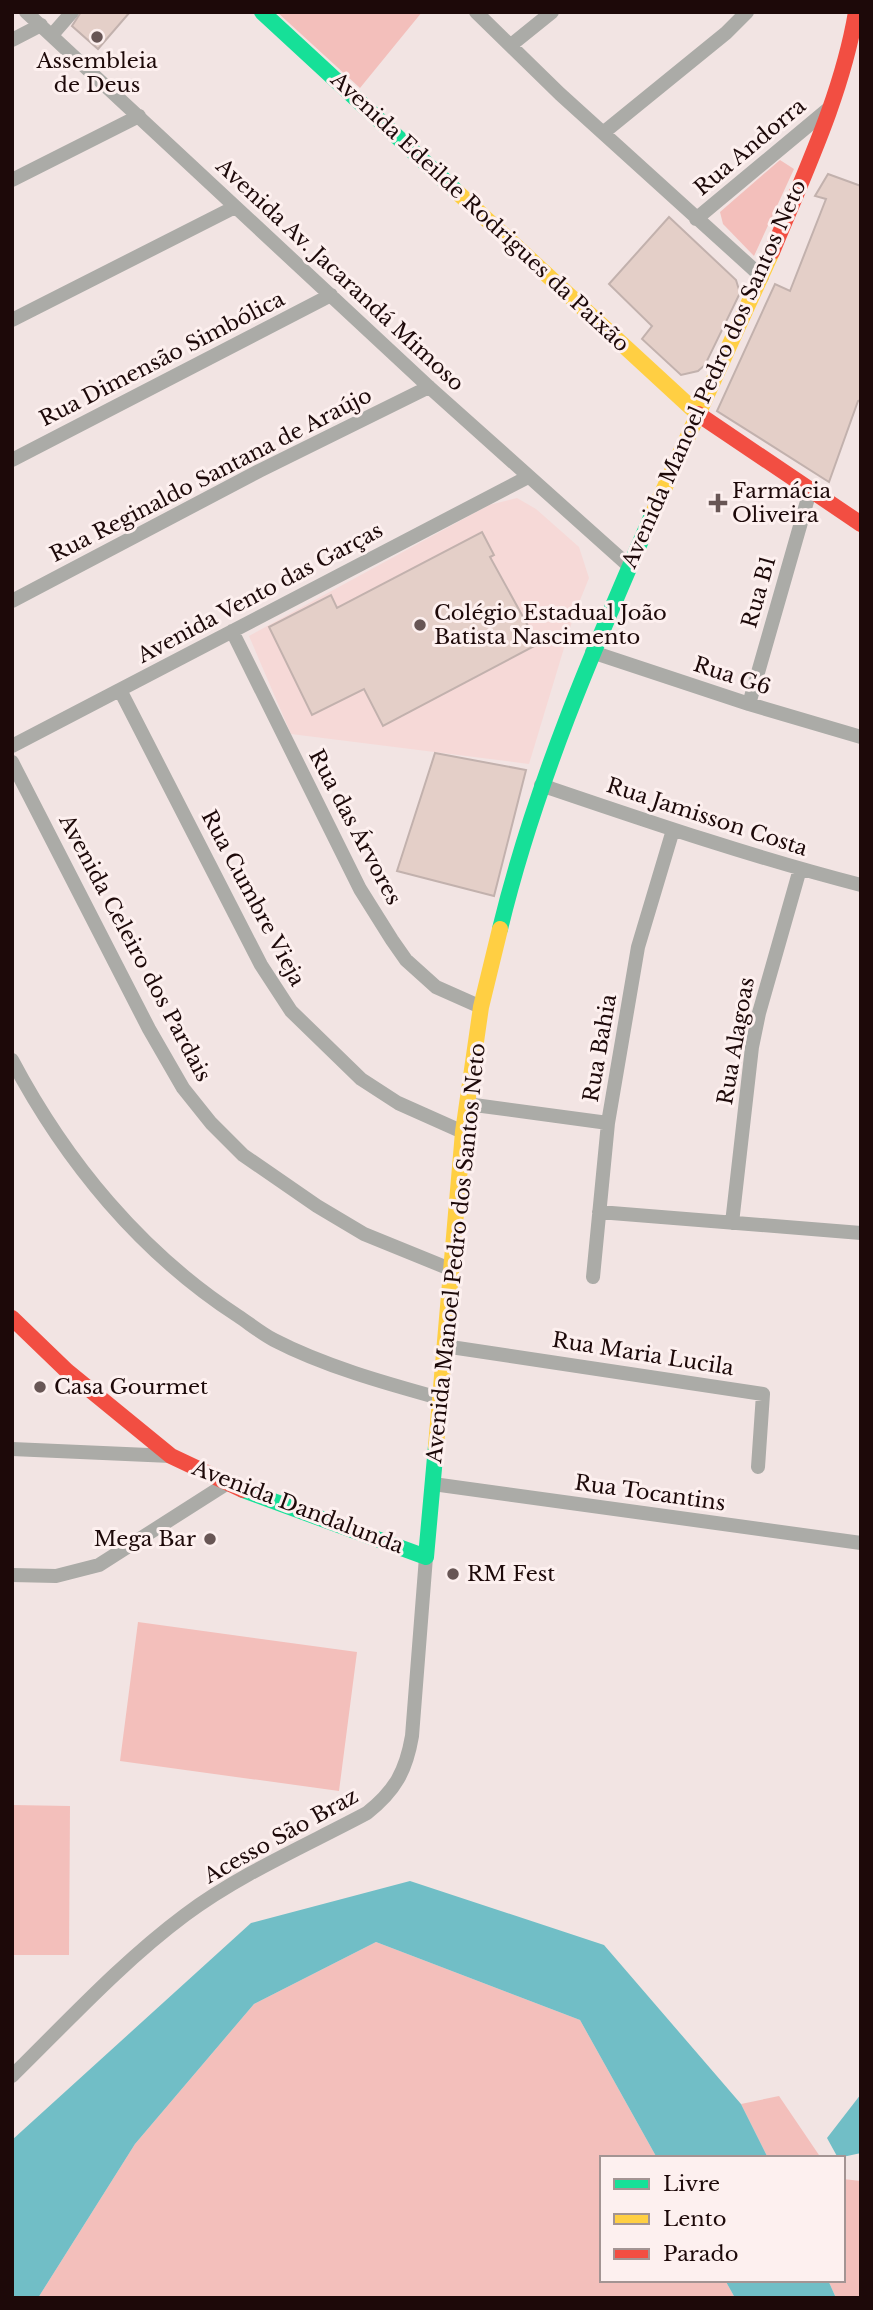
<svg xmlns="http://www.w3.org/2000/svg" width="873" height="2310" viewBox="0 0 873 2310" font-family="'Libre Baskerville',serif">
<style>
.built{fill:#f6d9d7}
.green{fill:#f3bfbb}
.water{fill:#71bec6}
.building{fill:#e4cfc8;stroke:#c2b1ad;stroke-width:2}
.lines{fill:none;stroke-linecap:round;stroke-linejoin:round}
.street{stroke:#ababa7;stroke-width:14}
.fast{stroke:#16e098;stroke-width:16}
.slow{stroke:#ffcf43;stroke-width:16}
.jam{stroke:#f24e42;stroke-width:16}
.poi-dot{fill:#685655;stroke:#fdf0ef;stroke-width:2.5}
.labels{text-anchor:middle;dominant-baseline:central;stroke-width:6;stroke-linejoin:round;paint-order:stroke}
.poi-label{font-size:21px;fill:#1d0909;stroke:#fdf0ef;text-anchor:start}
.street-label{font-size:21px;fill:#1d0909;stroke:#fdf0ef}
</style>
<rect width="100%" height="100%" fill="#f2e4e3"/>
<path class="built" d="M517,498L536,509L579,547L589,578L574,615L529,764L291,734L249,636L489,505Z"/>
<path class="green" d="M277,12H422L360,88Z
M780,160L794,169L754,256L723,224L720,212Z
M138,1622L357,1652L339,1791L120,1761Z
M12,1805L70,1806L69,1955H12Z
M376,1942L580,2020L657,2158H602V2280H725L735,2298H38L135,2144L254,2004Z
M779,2096L821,2158H768L741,2104Z
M843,2179L861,2181V2298H836L828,2280H843Z"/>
<path class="water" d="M410,1881L604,1945L741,2104L768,2158H657L580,2020L376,1942L254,2004L135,2144L38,2298H12V2140L251,1923Z
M861,2094V2153L838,2158L827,2138Z
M725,2280H828L836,2298H735Z"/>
<path class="building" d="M81,12H130L98,49L72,26Z
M828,174L861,186V400L858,401L829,482L717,411L775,284L790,291L826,199L815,196Z
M669,217L736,280L740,293L705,365L698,371L681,375L642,339L652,326L609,284Z
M482,532L494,555L490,557L538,644L383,726L364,689L312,715L269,627L331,595L337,608Z
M435,753L526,770L494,896L397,871Z"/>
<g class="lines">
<path class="street" d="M26,12L429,387L629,566
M476,12L560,94L762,277
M52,35L72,12
M12,40L41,25
M511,45L552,12
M603,133L726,33L747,12
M12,180L139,116
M696,219L827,110
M12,320L235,207
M12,460L331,295
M12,601L259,471L429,387
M232,631L360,889L392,940L406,960L436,987L481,1007
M592,652L749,704L861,737
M120,690L261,965L291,1011L361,1079L398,1103L463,1132
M749,704L810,491
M12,746L528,477
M12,762L149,1029L183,1088L211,1123L243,1155L317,1206L364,1234L450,1269
M541,785C647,821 752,857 861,885
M12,1060C66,1162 141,1253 238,1316C250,1324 261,1333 274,1340C324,1366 385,1383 439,1398
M467,1104L608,1123
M599,1212L861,1233
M732,1223L752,1047L759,1013L800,869
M593,1277L608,1123L638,947L673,830
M444,1346L763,1394L758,1467
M12,1449L171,1456
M433,1484L861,1543
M12,1575L56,1576L99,1565L226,1484
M12,2076C68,2021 122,1962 185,1915C240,1874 307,1845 367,1813C395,1791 406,1771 412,1736L426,1557"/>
<path class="fast" d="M262,12L457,192
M500,929C535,784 594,648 653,513
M243,1490L426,1557L436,1446"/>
<path class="slow" d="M457,192L698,414
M653,513L772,252
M436,1446L463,1132L481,1007L500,929"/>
<path class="jam" d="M772,252C804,174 842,95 856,12
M698,414L861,524
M12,1318L67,1371L171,1456L243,1490"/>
</g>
<g class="poi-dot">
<circle cx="97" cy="37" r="7"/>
<path d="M714.5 492.5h7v7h7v7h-7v7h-7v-7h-7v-7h7z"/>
<circle cx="420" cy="625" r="7"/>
<circle cx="40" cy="1387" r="7"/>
<circle cx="210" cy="1539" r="7"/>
<circle cx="453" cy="1574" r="7"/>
</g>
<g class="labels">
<g class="poi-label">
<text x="97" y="61" text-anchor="middle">Assembleia<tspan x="97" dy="24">de Deus</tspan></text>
<text x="732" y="491">Farmácia<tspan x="732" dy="24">Oliveira</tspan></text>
<text x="434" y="613">Colégio Estadual João<tspan x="434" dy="24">Batista Nascimento</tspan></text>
<text x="54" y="1387">Casa Gourmet</text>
<text x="196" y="1539" text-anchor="end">Mega Bar</text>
<text x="467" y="1574">RM Fest</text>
</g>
<g class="street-label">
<text transform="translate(750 147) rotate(-40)">Rua Andorra</text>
<text transform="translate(480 212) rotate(43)">Avenida Edeilde Rodrigues da Paixão</text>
<text transform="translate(340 275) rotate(43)">Avenida Av. Jacarandá Mimoso</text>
<text transform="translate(162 359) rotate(-27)">Rua Dimensão Simbólica</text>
<text transform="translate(714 374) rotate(-66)">Avenida Manoel Pedro dos Santos Neto</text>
<text transform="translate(211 475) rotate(-27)">Rua Reginaldo Santana de Araújo</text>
<text transform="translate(759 592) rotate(-74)">Rua B1</text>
<text transform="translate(260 593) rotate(-28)">Avenida Vento das Garças</text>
<text transform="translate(732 676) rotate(18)">Rua G6</text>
<text transform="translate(707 817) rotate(18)">Rua Jamisson Costa</text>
<text transform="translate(355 827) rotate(62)">Rua das Árvores</text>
<text transform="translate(253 898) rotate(62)">Rua Cumbre Vieja</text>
<text transform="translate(135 948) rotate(62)">Avenida Celeiro dos Pardais</text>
<text transform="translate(736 1041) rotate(-80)">Rua Alagoas</text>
<text transform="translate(600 1048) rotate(-80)">Rua Bahia</text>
<text transform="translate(456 1253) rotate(-84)">Avenida Manoel Pedro dos Santos Neto</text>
<text transform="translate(643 1354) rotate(9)">Rua Maria Lucila</text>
<text transform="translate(650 1493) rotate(8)">Rua Tocantins</text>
<text transform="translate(298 1507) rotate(21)">Avenida Dandalunda</text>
<text transform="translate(281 1836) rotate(-29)">Acesso São Braz</text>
</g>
</g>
<rect width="873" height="2310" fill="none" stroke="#1d0909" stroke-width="28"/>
<rect x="600" y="2156" width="245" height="126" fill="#fdf0ef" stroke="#a39493" stroke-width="2"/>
<rect x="614" y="2179" width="35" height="10" fill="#16e098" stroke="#a39493" stroke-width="2"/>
<text x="663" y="2191" font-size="21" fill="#1d0909">Livre</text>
<rect x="614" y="2214" width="35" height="10" fill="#ffcf43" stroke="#a39493" stroke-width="2"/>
<text x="663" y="2226" font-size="21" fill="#1d0909">Lento</text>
<rect x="614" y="2249" width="35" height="10" fill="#f24e42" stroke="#a39493" stroke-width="2"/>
<text x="663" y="2261" font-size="21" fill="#1d0909">Parado</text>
</svg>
